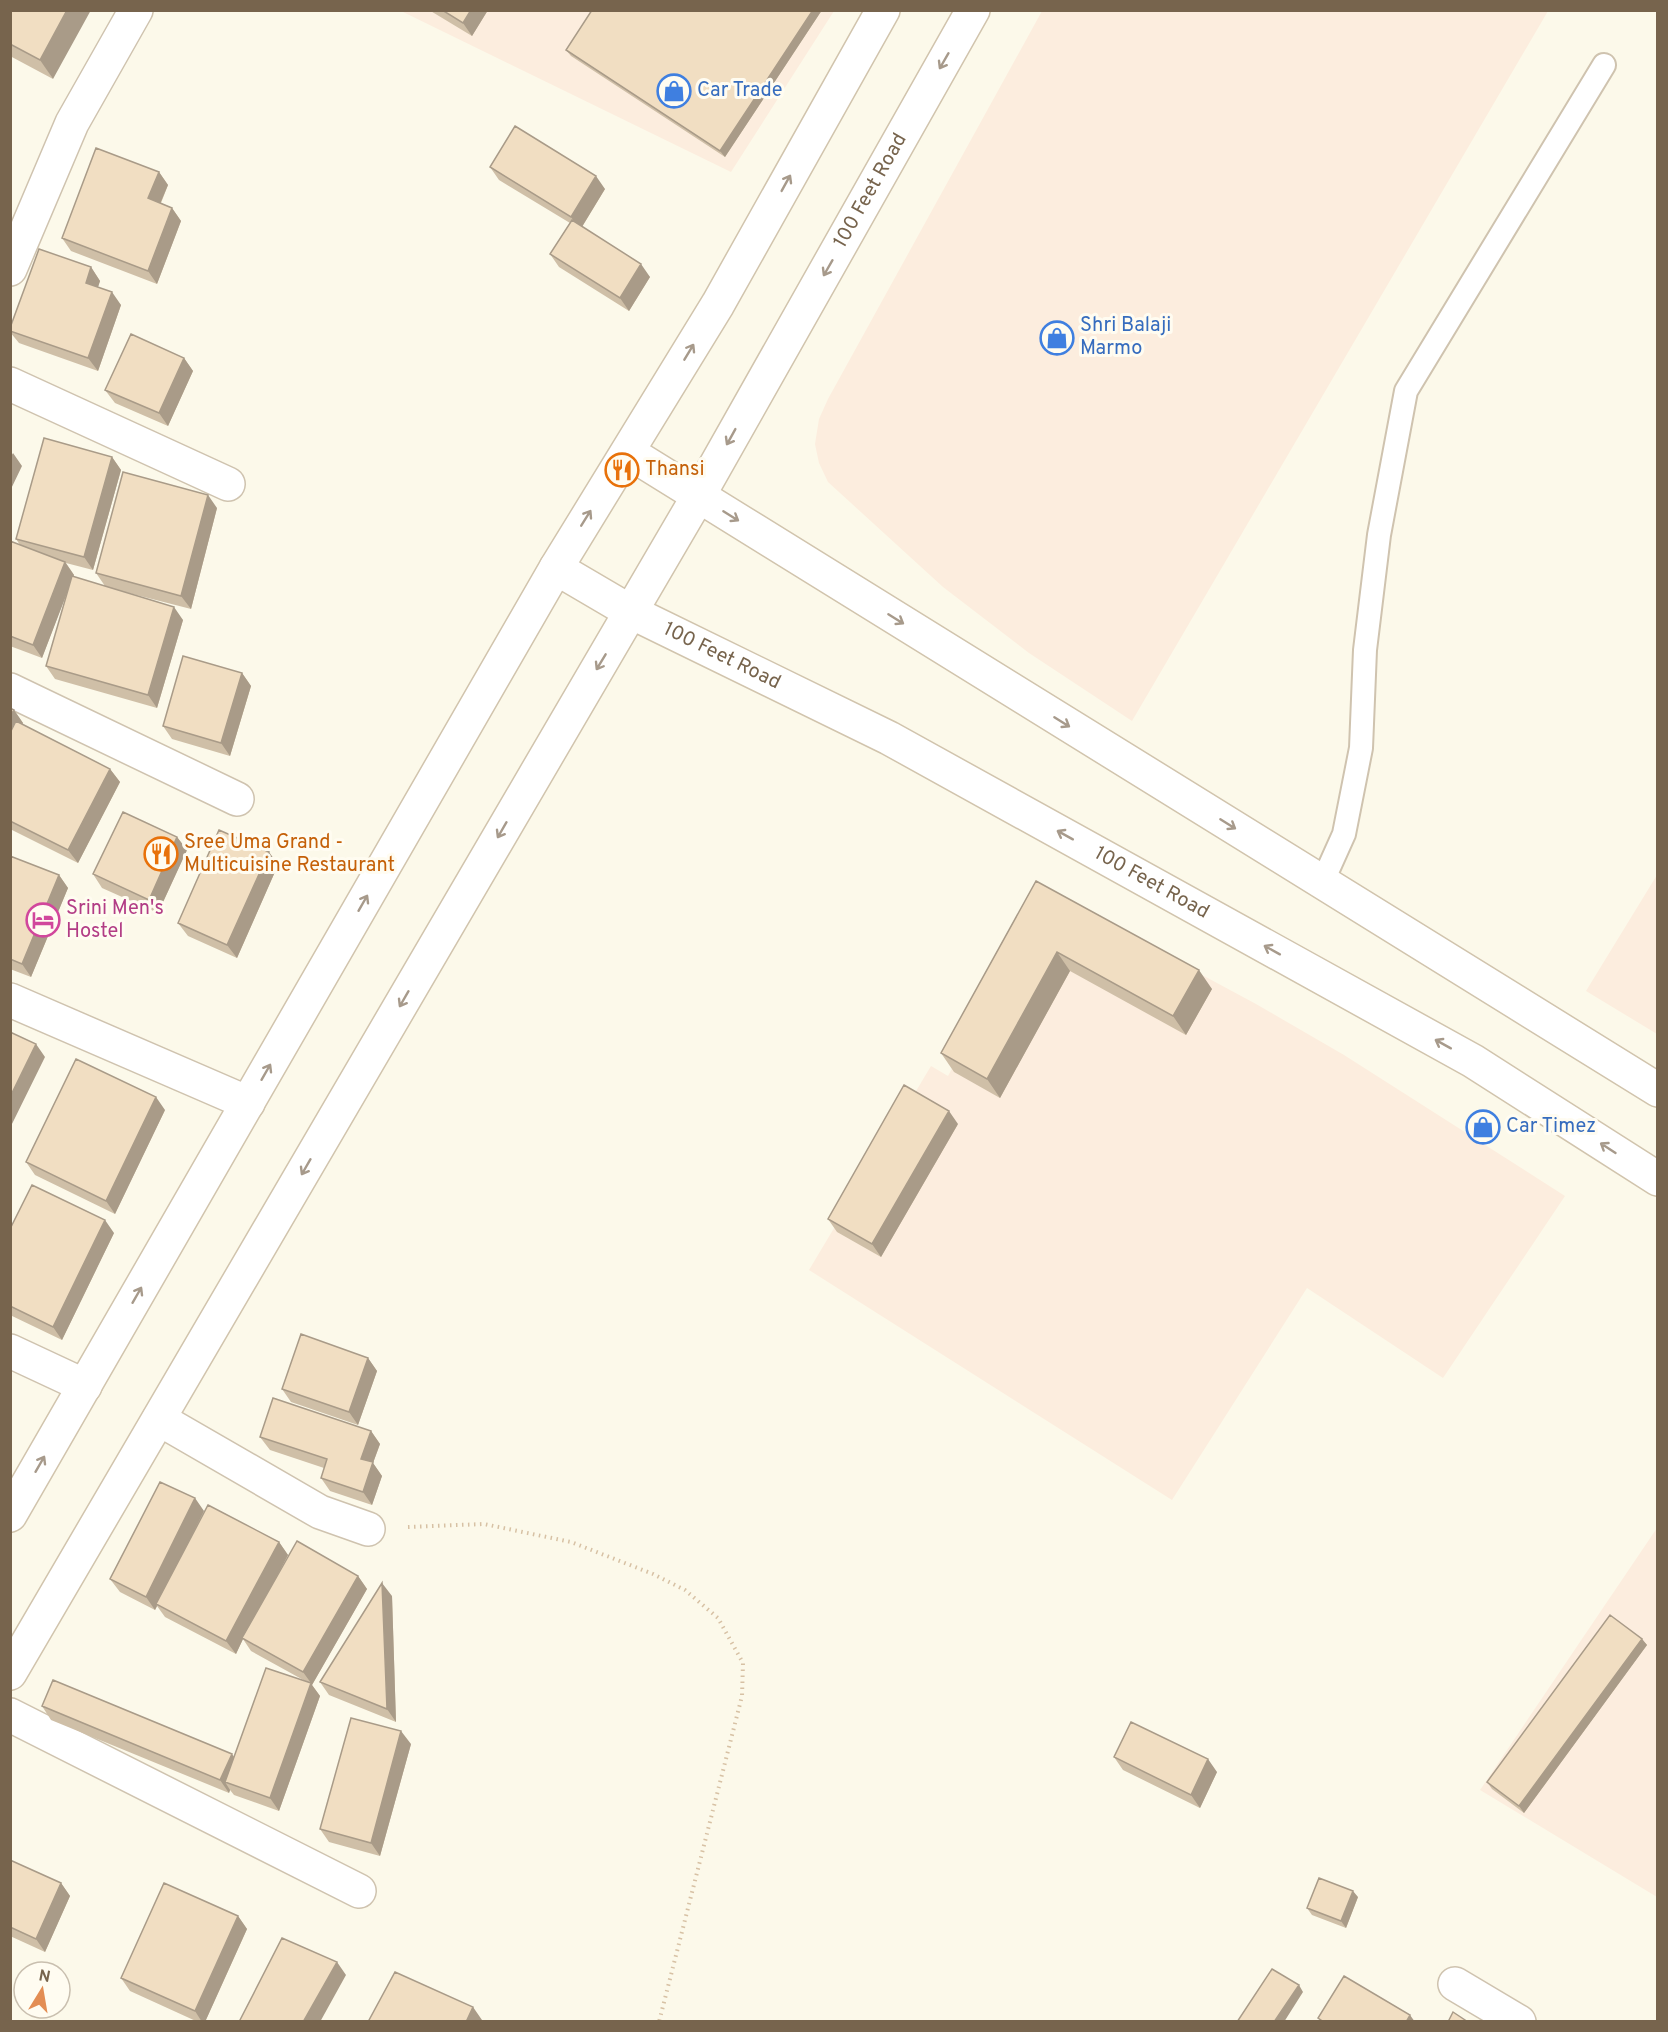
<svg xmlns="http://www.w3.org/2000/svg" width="1668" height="2032" viewBox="0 0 1668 2032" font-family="Overpass,sans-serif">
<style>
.commercial{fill:#fcedde}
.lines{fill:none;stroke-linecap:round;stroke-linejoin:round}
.service-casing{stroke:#cfc3af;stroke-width:26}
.minor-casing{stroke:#cfc3af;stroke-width:36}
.secondary-casing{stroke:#d1c4ad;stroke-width:36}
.path{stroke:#d7c1a4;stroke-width:4;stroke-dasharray:1.5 4.5;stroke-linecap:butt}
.service{stroke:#fff;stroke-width:22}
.minor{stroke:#fff;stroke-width:33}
.secondary{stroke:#fff;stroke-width:33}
.wall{fill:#cfbfa7}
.shaded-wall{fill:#a99b88}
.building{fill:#f1dec2;stroke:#a99b88;stroke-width:1.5}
.oneway{stroke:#a79a8b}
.labels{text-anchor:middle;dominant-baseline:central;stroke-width:6;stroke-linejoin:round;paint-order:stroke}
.shop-label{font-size:20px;fill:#366cbe;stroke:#fffcf1;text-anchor:start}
.street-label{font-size:20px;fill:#77644d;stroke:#fffcf1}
.food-label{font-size:20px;fill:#c56008;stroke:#fffcf1;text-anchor:start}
.hotel-label{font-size:20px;fill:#b23c85;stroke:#fffcf1;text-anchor:start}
</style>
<rect width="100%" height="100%" fill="#fcf9ea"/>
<path class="commercial" d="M401,11H834L731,172Z
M1042,11H1548L1132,721L1029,653L943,587L828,482L819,463L815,444L819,419L828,399Z
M1657,875V1034L1586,991Z
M1046,891L1256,1004L1344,1055L1565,1196L1443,1378L1307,1288L1172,1500L809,1270L931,1066L948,1076Z
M1657,1528V1897L1480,1790Z"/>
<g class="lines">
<g class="service-casing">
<path id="service" d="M1322,883L1344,834L1361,748L1365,650L1379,535L1406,391L1604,65"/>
</g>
<g class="minor-casing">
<path id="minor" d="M10,269L72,123L136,10
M10,384L228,484
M10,690L237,799
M10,1000L248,1103
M10,1351L85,1386
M159,1419L320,1512L368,1529
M10,1715L359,1891
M1455,1984L1519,2022"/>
</g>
<g class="secondary-casing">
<g id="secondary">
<path d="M628,452L1658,1090"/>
<path id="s1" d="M556,568L631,612L889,738L1473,1061L1658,1179"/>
<path d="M10,1515L556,568L718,304L883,10"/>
<path id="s2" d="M10,1673L699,495L973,10"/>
</g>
</g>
<path class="path" d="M408,1527L484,1524L571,1542L653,1574L685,1590L718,1618L743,1663L742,1696L659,2022"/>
<use href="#service" class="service"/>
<use href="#minor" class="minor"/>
<use href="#secondary" class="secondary"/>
</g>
<path class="wall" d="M10,10L53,79L10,56Z
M429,10H488L472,36Z
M592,10H822L725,157L571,56L566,50Z
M490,167L605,189L582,227L650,277L629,311L559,267L550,254L570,223L499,180Z
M159,172L168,185L161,203L172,208L181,221L157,284L71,251L62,238Z
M91,267L100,281L98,287L121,305L98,371L19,343L10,332V328Z
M184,358L193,371L168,426L115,403L105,390Z
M112,457L121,470L93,570L66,563L74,575L73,577L105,586L96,573L217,508L191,609L113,589L183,620L157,708L55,679L46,666L69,587L42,658L10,646V541L20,545L16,539Z
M242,673L251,686L230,756L172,739L163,726Z
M10,708L14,710L23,723L22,724L110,769L120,782L78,863L10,829Z
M177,837L187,850L158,913L102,888L93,874Z
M269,852L278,865L237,958L188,936L178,923Z
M10,856L59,875L68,888L31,977L10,969Z
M1036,881L1212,989L1186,1035L1070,971L1000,1098L954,1072L941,1053Z
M165,1110L115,1214L35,1175L26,1162Z
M958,1124L881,1257L837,1232L828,1219Z
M10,1229L114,1233L62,1340L10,1315Z
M368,1358L377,1371L358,1425L291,1402L282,1389Z
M371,1431L380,1444L373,1463L382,1476L372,1505L330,1491L321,1478L324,1468L270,1450L260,1437Z
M204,1511L186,1548L279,1542L288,1555L277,1576H358L367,1589L312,1685L320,1696L279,1811L234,1795L230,1790L229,1793L51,1720L42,1706L234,1757L307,1682L251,1651L243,1639L236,1654L165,1617L157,1606L155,1610L120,1592L110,1579Z
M392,1596L396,1722L329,1695L320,1682Z
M1642,1639L1647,1645L1524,1813L1492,1789L1487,1782Z
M411,1744L380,1856L329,1842L320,1829Z
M1114,1757L1217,1772L1200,1808L1123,1770Z
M10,1860L61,1883L70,1896L45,1952L10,1936Z
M1358,1897L1346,1928L1312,1915L1307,1908Z
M238,1916L247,1929L205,2022H198L130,1991L121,1978Z"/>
<path class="shaded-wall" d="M67,10H91L53,79L40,60Z
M471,10H488L472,36L463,23Z
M813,10H822L725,157L720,151Z
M159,172L168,185L157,211L148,198Z
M596,176L605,189L580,230L571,217Z
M172,208L181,221L157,284L148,271Z
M641,264L650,277L629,311L620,298Z
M91,267L100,281L95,296L86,283Z
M112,292L121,305L98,371L88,358Z
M184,358L193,371L168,426L159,413Z
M13,453L22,466L10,491V458Z
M112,457L121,470L93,570L84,557Z
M208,495L217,508L191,609L181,596Z
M65,562L74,575L42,658L33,645Z
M174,607L183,620L157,708L148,695Z
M242,673L251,686L230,756L221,743Z
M14,710L23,723L10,747V716Z
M110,769L120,782L78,863L68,850Z
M177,837L187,850L158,913L149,900Z
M269,852L278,865L237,958L227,945Z
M59,875L68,888L31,977L22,964Z
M1057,952L1070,971L1000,1098L987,1079Z
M1199,970L1212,989L1186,1035L1173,1016Z
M36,1044L45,1057L10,1128V1097Z
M156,1097L165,1110L115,1214L106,1201Z
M949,1111L958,1124L881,1257L872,1244Z
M105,1220L114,1233L62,1340L53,1327Z
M368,1358L377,1371L358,1425L349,1412Z
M371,1431L380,1444L373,1463L382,1476L372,1505L363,1492L361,1459Z
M195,1498L204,1511L157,1605L156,1604L157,1606L155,1610L146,1597Z
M279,1542L288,1555L244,1639L242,1638L243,1639L236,1654L226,1641Z
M358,1576L367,1589L312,1685L320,1696L279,1811L270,1798L311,1683L303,1672Z
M382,1583L392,1596L396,1722L387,1709Z
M1642,1639L1647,1645L1524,1813L1519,1806Z
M401,1731L411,1744L380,1856L371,1843Z
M232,1754L241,1767L225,1782L230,1790L229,1793L220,1780Z
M1208,1759L1217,1772L1200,1808L1191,1795Z
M61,1883L70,1896L45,1952L36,1939Z
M1353,1891L1358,1897L1346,1928L1341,1921Z
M238,1916L247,1929L205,2022H202L195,2011Z
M337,1962L346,1975L320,2022H303Z
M1299,1985L1303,1992L1284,2022H1274Z
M473,2007L482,2020V2022H466Z
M1410,2015L1415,2022H1406Z"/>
<path class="building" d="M10,10H67L40,60L10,44Z
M442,10H471L463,23Z
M592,10H813L720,151L566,50Z
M515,126L596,176L571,217L490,167Z
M96,148L159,172L148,198L172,208L148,271L62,238Z
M572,220L641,264L620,298L550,254Z
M39,249L91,267L86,283L112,292L88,358L10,331V328Z
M131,334L184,358L159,413L105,390Z
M44,438L112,457L84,557L16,539Z
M123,472L208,495L181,596L96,573Z
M10,541L65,562L33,645L10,636Z
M72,576L174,607L148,695L46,666Z
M183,656L242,673L221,743L163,726Z
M10,708L14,710L10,716Z
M16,721L110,769L68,850L10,821V733Z
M123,812L177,837L149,900L93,874Z
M219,830L269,852L227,945L178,923Z
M10,856L59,875L22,964L10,959Z
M1036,881L1199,970L1173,1016L1057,952L987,1079L941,1053Z
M10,1032L36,1044L10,1097Z
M76,1059L156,1097L106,1201L26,1162Z
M904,1085L949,1111L872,1244L828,1219Z
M32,1185L105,1220L53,1327L10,1306V1229Z
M301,1334L368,1358L349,1412L282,1389Z
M273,1398L371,1431L361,1459L373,1462L363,1492L321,1478L327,1459L260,1437Z
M160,1482L195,1498L146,1597L110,1579Z
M208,1505L279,1542L226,1641L156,1604Z
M297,1541L358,1576L303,1672L242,1638Z
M382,1583L387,1709L320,1682Z
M1610,1615L1642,1639L1519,1806L1487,1782Z
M266,1668L311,1683L270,1798L225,1782Z
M53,1680L232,1754L220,1780L42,1706Z
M351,1718L401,1731L371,1843L320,1829Z
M1131,1722L1208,1759L1191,1795L1114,1757Z
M10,1860L61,1883L36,1939L10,1927Z
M1319,1878L1353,1891L1341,1921L1307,1908Z
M164,1883L238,1916L195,2011L121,1978Z
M282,1938L337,1962L303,2022H239Z
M1272,1969L1299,1985L1274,2022H1237Z
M395,1972L473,2007L466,2022H368Z
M1344,1976L1410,2015L1406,2022H1324L1318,2018Z
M1453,2012L1468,2022H1448Z"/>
<defs><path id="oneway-shaft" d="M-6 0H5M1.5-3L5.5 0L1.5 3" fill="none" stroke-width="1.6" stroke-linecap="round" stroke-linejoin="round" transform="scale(1.5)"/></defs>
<g class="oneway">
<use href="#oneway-shaft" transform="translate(944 61) rotate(120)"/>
<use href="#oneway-shaft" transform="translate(786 183) rotate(-61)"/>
<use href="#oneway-shaft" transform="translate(828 268) rotate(120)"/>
<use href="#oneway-shaft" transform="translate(689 352) rotate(-59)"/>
<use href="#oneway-shaft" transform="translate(731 437) rotate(119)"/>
<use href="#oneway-shaft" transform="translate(731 516) rotate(32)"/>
<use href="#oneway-shaft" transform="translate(586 518) rotate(-58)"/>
<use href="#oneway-shaft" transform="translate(896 619) rotate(32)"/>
<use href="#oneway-shaft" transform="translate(601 662) rotate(121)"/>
<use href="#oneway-shaft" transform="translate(1062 722) rotate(32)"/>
<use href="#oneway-shaft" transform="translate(1228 824) rotate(32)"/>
<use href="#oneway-shaft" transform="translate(502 830) rotate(120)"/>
<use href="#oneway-shaft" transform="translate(1065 835) rotate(-151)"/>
<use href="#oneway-shaft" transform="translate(363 903) rotate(-60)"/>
<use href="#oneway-shaft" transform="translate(1272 950) rotate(-151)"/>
<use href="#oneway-shaft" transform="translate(404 999) rotate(120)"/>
<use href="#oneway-shaft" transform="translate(1443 1044) rotate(-151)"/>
<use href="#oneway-shaft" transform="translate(266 1072) rotate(-60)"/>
<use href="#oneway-shaft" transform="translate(1608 1148) rotate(-147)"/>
<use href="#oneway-shaft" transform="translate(306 1167) rotate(120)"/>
<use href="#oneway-shaft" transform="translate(137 1295) rotate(-60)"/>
<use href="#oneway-shaft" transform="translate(40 1464) rotate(-60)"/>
</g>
<defs>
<g id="shop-ring" transform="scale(1.725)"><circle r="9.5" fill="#fffcf1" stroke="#3f7fe0" stroke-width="1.5"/><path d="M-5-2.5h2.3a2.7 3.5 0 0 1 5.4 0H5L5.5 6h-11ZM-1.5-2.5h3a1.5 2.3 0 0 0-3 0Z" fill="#3f7fe0"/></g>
<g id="restaurant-ring" transform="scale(1.725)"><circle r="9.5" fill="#fffcf1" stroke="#e8710a" stroke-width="1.5"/><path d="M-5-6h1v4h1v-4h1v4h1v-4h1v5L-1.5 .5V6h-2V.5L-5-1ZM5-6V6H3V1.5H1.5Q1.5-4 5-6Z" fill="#e8710a"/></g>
<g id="hotel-ring" transform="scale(1.725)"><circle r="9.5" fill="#fffcf1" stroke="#d1479c" stroke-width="1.5"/><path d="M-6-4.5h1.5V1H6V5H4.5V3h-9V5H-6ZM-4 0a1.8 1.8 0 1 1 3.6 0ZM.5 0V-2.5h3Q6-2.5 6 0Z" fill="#d1479c"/></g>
</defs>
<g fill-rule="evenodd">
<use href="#shop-ring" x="674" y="91"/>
<use href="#shop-ring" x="1057" y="338"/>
<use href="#restaurant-ring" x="622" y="470"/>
<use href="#restaurant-ring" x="161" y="854"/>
<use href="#hotel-ring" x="43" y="920"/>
<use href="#shop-ring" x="1483" y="1127"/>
</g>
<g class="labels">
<g class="shop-label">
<text x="697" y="91">Car Trade</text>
<text x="1080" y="326">Shri Balaji<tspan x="1080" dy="23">Marmo</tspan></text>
<text x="1506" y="1127">Car Timez</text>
</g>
<g class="street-label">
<text stroke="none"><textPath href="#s2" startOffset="1714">100 Feet Road</textPath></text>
<text stroke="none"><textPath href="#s1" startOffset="188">100 Feet Road</textPath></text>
<text stroke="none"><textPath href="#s1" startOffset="674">100 Feet Road</textPath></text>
</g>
<g class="food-label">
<text x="645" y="470">Thansi</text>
<text x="184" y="843">Sree Uma Grand -<tspan x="184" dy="23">Multicuisine Restaurant</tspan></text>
</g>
<g class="hotel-label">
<text x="66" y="909">Srini Men's<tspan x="66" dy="23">Hostel</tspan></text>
</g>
</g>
<rect width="1668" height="2032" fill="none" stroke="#77644d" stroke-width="24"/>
<g transform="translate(42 1990) rotate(11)"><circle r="28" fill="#fffcf1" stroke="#c9bfaf" stroke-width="1.5"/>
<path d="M0-4.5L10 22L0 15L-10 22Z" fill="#e38d53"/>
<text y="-9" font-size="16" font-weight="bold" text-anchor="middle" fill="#77644d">N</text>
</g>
</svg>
